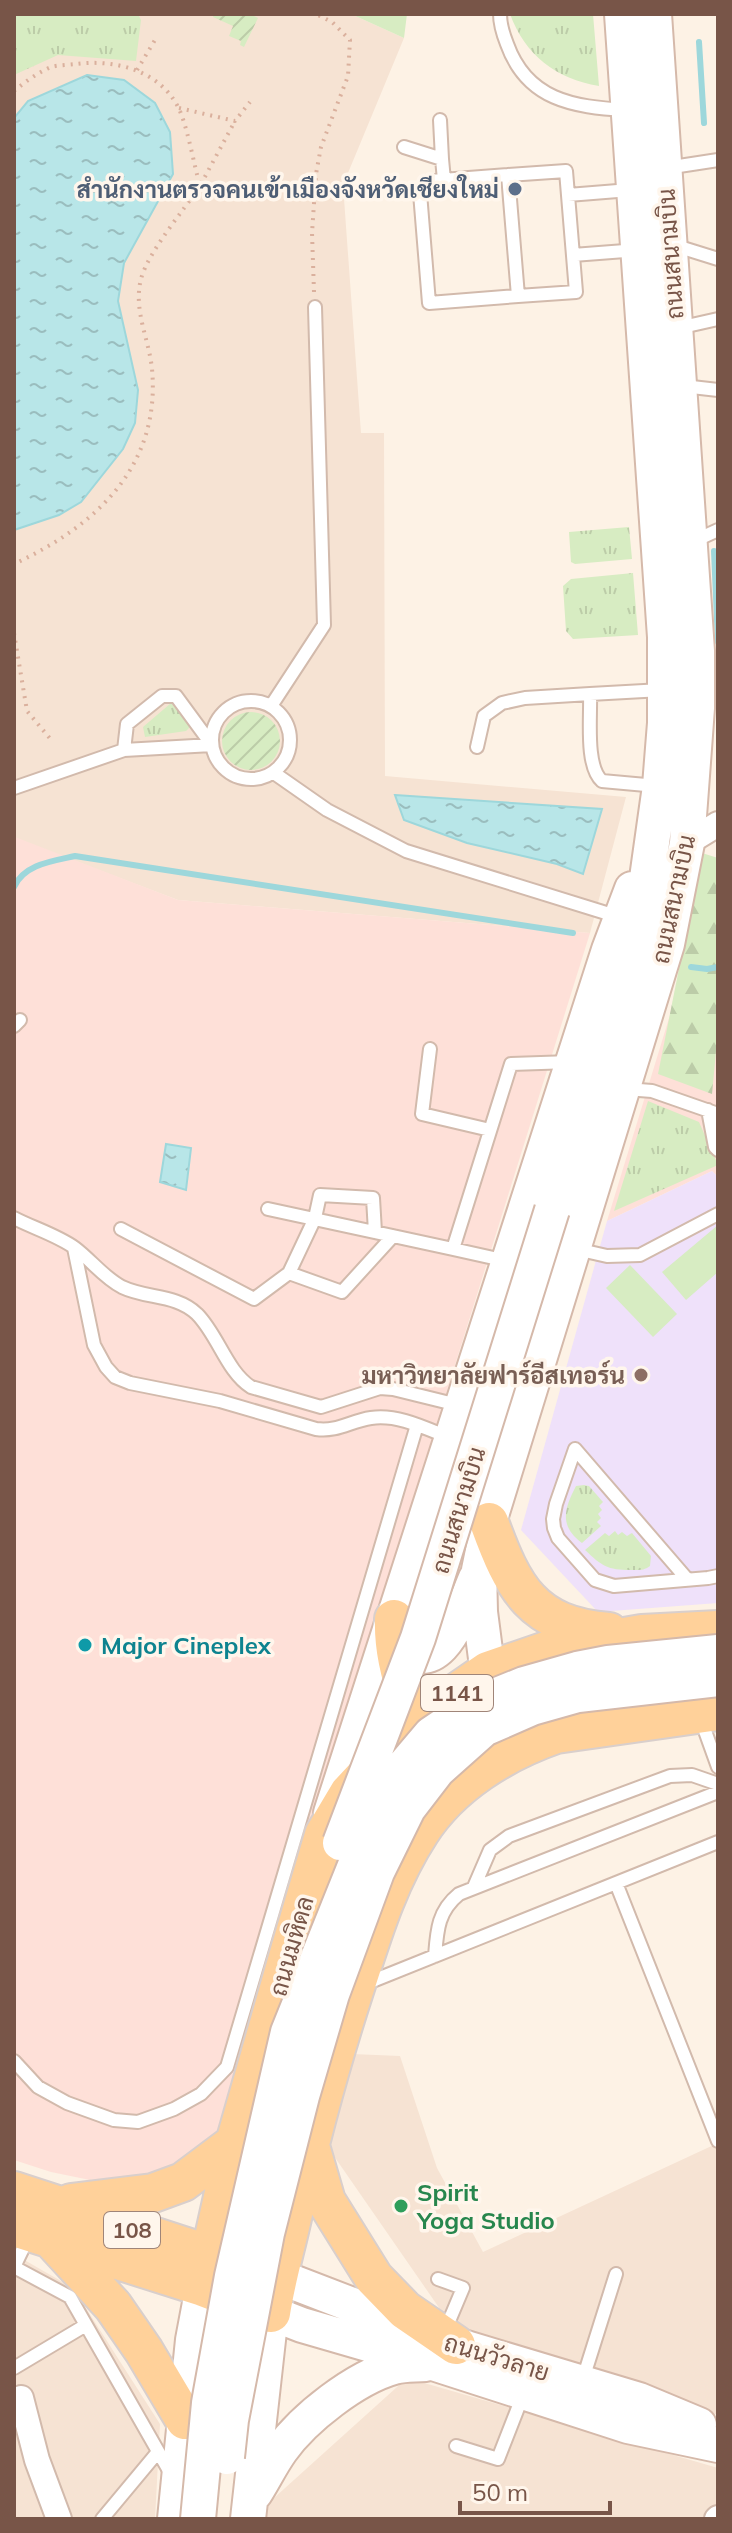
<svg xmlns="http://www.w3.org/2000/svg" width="732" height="2533" viewBox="0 0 732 2533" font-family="Mulish,Sarabun,sans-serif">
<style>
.residential{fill:#f6e3d3}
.commercial{fill:#fee0d8}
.education{fill:#efe1fa}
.grass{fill:url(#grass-tufts)}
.forest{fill:url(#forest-firs)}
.garden{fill:url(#garden-furrows)}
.pitch{fill:#d7ecc2}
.water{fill:url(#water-ripples);stroke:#9dd7db;stroke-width:2}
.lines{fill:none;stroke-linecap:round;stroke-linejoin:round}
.stream{stroke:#9dd7db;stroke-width:6}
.lane-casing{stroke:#d2baac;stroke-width:16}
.street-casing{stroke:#d2baac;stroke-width:28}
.secondary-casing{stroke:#d5b9aa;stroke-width:38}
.primary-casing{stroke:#d9cfcc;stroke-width:42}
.path{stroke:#dab09d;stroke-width:4;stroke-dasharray:2 6;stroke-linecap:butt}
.lane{stroke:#fff;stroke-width:12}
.street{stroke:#fff;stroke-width:24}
.secondary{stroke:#fff;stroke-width:34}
.primary{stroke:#ffd19a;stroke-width:38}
.secondary-bridge-casing{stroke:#d5b9aa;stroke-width:38;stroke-linecap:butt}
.secondary-bridge{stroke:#fff;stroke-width:34}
.service-dot{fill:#5c6f8a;stroke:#fff6ec;stroke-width:3}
.education-dot{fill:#8d6e63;stroke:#fff6ec;stroke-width:3}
.culture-dot{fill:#0f9aa8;stroke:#fff6ec;stroke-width:3}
.leisure-dot{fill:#2e9e5b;stroke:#fff6ec;stroke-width:3}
.labels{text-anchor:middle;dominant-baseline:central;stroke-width:7;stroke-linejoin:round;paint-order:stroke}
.shield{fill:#fff6ec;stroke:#a08579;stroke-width:2}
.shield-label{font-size:22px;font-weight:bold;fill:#785548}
.service-label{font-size:24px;font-weight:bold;fill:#4e5e75;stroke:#fff6ec;text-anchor:end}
.street-label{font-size:24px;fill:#785548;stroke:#fff6ec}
.education-label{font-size:24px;font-weight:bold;fill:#785e54;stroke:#fff6ec;text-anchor:end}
.culture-label{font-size:24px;font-weight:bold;fill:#0d838f;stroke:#fff6ec;text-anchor:start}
.leisure-label{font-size:24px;font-weight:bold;fill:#27864d;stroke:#fff6ec;text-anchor:start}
</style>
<defs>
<pattern id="grass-tufts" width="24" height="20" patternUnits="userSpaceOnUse" patternTransform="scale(2)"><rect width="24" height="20" fill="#d7ecc2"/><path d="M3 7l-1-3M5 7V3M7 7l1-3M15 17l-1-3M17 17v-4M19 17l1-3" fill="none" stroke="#bccca8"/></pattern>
<pattern id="forest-firs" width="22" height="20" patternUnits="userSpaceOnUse" patternTransform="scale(2)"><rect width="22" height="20" fill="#d7ecc2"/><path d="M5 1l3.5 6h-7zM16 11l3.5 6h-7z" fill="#bccca8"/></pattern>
<pattern id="garden-furrows" width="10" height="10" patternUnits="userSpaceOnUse" patternTransform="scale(2)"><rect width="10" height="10" fill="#d7ecc2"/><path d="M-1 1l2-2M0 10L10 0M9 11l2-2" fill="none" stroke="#bccca8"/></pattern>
<pattern id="water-ripples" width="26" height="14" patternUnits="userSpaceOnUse" patternTransform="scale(2)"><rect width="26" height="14" fill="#b8e6e8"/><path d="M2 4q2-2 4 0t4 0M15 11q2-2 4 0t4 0" fill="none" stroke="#9abdbe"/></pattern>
</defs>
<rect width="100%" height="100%" fill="#fdf2e5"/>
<path class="residential" d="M14,14H351L404,38L343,185L361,433H384L385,776L626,797L590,933L178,900L14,838Z
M352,2054L400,2056L437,2168L483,2252L718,2143V2415L451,2325L327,2146Z
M14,2254L73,2288L160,2424L155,2519H14Z
M407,2378L718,2468V2519H263L264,2507Z"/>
<path class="commercial" d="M15,837L178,900L590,933L310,1829L230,2132L199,2156L145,2175L90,2180L51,2172L14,2160Z
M718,966V1177L712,1171L607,1221L677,992Z"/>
<path class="education" d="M712,1171L718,1177V1603L598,1612L521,1530L607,1221Z"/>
<path class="grass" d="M14,14H138L141,20L136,61L58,55L14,75Z
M351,14H407L404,38Z
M510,14H593L599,86C556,79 525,55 510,14Z
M629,527L632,559L575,564L571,562L569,532Z
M633,573L638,635L573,639L566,631L563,586L571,579Z
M171,703L189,725V728L186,731L145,737L143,727Z
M648,1101L699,1122L718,1165L614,1211Z
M584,1485L589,1486L603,1502L599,1506L602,1510L598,1514L601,1518L597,1522L601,1526L582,1543C559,1526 564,1509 576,1486Z
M615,1531L618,1535L622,1532L627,1536L632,1533L651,1556L650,1566C643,1571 639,1570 631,1570C607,1570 602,1566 585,1550L605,1533L609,1536Z"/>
<path class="forest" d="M702,853L718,858V1030L712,1094L658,1074Z"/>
<path class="garden" d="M214,14H250L258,18L244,47L240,45L241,41L229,36L233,26L213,17Z
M222 741a29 29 0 1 1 58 0a29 29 0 1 1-58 0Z"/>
<path class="pitch" d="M718,1225V1272L686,1300L662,1272Z
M630,1265L677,1314L653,1337L606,1288Z"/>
<path class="water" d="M87,75L124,80L155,103L170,132L173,174L124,263L118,301L138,390L135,423L123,449L81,502L59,515L14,530V118L28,101Z
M395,795L602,809L583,874L557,864L467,843L404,820Z
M166,1144L191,1148L186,1190L160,1182Z"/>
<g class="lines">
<path class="stream" d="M699,42L704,123
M714,551L718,642
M14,887C24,864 53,861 75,856L573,933
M691,967L707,969L718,967"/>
<g class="lane-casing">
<path id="lane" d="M500,14C500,25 503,34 507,44C527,100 573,107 626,110
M440,120L442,159
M404,147L442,159L444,180
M666,168L718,160
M566,171L576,292L518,296L508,175Z
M508,175L429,181L420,193L429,303L518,296
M568,195L630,190
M673,245L718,259
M573,255L638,250
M678,328L718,319
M683,386L718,390
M692,542L718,530
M212 740a39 39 0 1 1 78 0a39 39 0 1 1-78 0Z
M271,706L324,625L315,307
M477,747L484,716L502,703L525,698L590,694
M124,750L127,724L162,696H176L212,745
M274,773L327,810L406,851L619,917
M657,786L602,781C585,766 591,717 590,694L662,690
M14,788L124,750L212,745
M14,1026L20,1020
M430,1049L422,1114L490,1130
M626,1089L652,1091L718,1114
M708,1110L715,1147L718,1150
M268,1209L453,1249
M14,1218C33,1228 57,1235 75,1248C91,1260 103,1277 122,1287C147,1299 176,1294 197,1314C218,1335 227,1372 251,1387L321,1407L380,1388L393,1389L462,1406
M121,1229L254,1299L289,1273
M375,1232L373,1198L320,1195L315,1218L289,1273L342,1292L393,1236
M74,1248L94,1345L106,1367L115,1377L130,1383L220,1401L316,1429C338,1432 350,1421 371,1418C398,1414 425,1428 450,1438
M576,1249L607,1256L640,1255L718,1214
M507,1261L453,1249L511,1064L571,1062
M687,1579L575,1449L556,1504L553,1519L554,1528L558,1538L595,1580L614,1586L708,1578L718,1576
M700,1717L718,1767
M616,1883L718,2141
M474,1887L490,1850L509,1836L670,1776L692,1775L718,1784
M435,1956C437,1930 438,1911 459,1894L718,1792
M365,1984L718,1842
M14,2061L38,2087L67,2103L114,2120L138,2122L174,2109L201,2094L227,2067L417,1425
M29,2236L14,2267L70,2297L171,2474
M438,2279L463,2288L444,2333
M14,2368L86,2325
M582,2382L616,2274
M456,2446L498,2459L523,2395
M102,2519L157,2453"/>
</g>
<g class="street-casing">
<path id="street" d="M687,843L718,824
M14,2401L21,2398L37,2460L59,2519
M717,2519L718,2518"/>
</g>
<g class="secondary-casing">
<path id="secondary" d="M552,1210L629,974L639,935L660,786L665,723V637L622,14
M394,1639C439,1691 462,1610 476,1578
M491,1697L480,1612L479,1570L489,1522L667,944L687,843L697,708V651L654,14
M331,1813L609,950L632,889
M277,2276L456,2345L639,2400L699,2425
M255,2493C264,2479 271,2464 281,2450C304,2418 355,2378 394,2367C404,2364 415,2365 425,2364
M175,2519L193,2340L203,2287
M248,2519L271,2313L302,2325L433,2363L628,2426L718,2445"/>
</g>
<g class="primary-casing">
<path id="primary" d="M489,1522C513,1588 532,1626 609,1632
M394,1619C393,1648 399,1673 409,1700
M310,2146L326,2201L374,2278L405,2310L456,2345
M14,2191L232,2262
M71,2203L153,2193L183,2182L235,2143
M14,2227L203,2287L271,2313C276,2280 285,2250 292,2218C309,2144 328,2072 351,2000C370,1942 386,1884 420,1832C451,1784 504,1752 556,1734L718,1711
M54,2242L113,2306L144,2351L185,2420
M203,2287L235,2143L291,1947L324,1835L349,1793L417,1720L488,1671L549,1650L642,1634L718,1630"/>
</g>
<path class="path" d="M137,70L155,40
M14,91C25,82 37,73 51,67C58,65 68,65 76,64C114,59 159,70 178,107C187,124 194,165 200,186C184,210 148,252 141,279C133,310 149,339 152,369C161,466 96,526 14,564
M179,108L235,121L250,102
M201,184L235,121
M314,292L312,233L316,174L321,147L348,76L350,40L332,22L316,14
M14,633L27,711L53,742"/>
<use href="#lane" class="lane"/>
<use href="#street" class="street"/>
<use href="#secondary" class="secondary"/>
<use href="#primary" class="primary"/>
<g class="secondary-bridge-casing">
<path id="secondary-bridge" d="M340,1843L418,1638L552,1210
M227,2457L231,2420L267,2233L302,2096L332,1994L377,1872L408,1809L438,1770L484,1729L532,1708L578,1695L718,1679
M198,2519L209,2403L232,2276L288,2032L387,1786L431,1734L477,1703L524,1684L577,1669L608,1663L718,1652"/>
</g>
<use href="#secondary-bridge" class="secondary-bridge"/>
</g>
<circle class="service-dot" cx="515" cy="189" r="8"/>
<circle class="education-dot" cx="641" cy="1375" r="8"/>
<circle class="culture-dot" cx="85" cy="1645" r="8"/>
<circle class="leisure-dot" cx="401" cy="2206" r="8"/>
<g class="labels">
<g class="shield">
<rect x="421" y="1675" width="72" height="36" rx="6"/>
<rect x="104" y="2212" width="56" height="36" rx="6"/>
</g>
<g class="shield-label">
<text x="457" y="1693">1141</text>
<text x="132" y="2230">108</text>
</g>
<g class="service-label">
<text x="499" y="189">สำนักงานตรวจคนเข้าเมืองจังหวัดเชียงใหม่</text>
</g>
<g class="street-label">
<text transform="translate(670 254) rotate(-94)">ถนนสนามบิน</text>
<text transform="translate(673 899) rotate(-78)">ถนนสนามบิน</text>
<text transform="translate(458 1510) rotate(-73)">ถนนสนามบิน</text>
<text transform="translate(291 1946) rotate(-74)">ถนนมหิดล</text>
<text transform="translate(497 2357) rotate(17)">ถนนวัวลาย</text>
</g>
<g class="education-label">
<text x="625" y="1375">มหาวิทยาลัยฟาร์อีสเทอร์น</text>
</g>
<g class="culture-label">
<text x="101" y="1645">Major Cineplex</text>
</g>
<g class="leisure-label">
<text x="417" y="2192">Spirit<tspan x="417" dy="28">Yoga Studio</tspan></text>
</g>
</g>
<rect width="732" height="2533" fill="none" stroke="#785548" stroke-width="32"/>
<path d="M460 2501v12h150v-12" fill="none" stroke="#785548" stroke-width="4"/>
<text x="472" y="2501" font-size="24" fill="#785548" stroke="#fff6ec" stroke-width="6" paint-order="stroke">50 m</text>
</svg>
